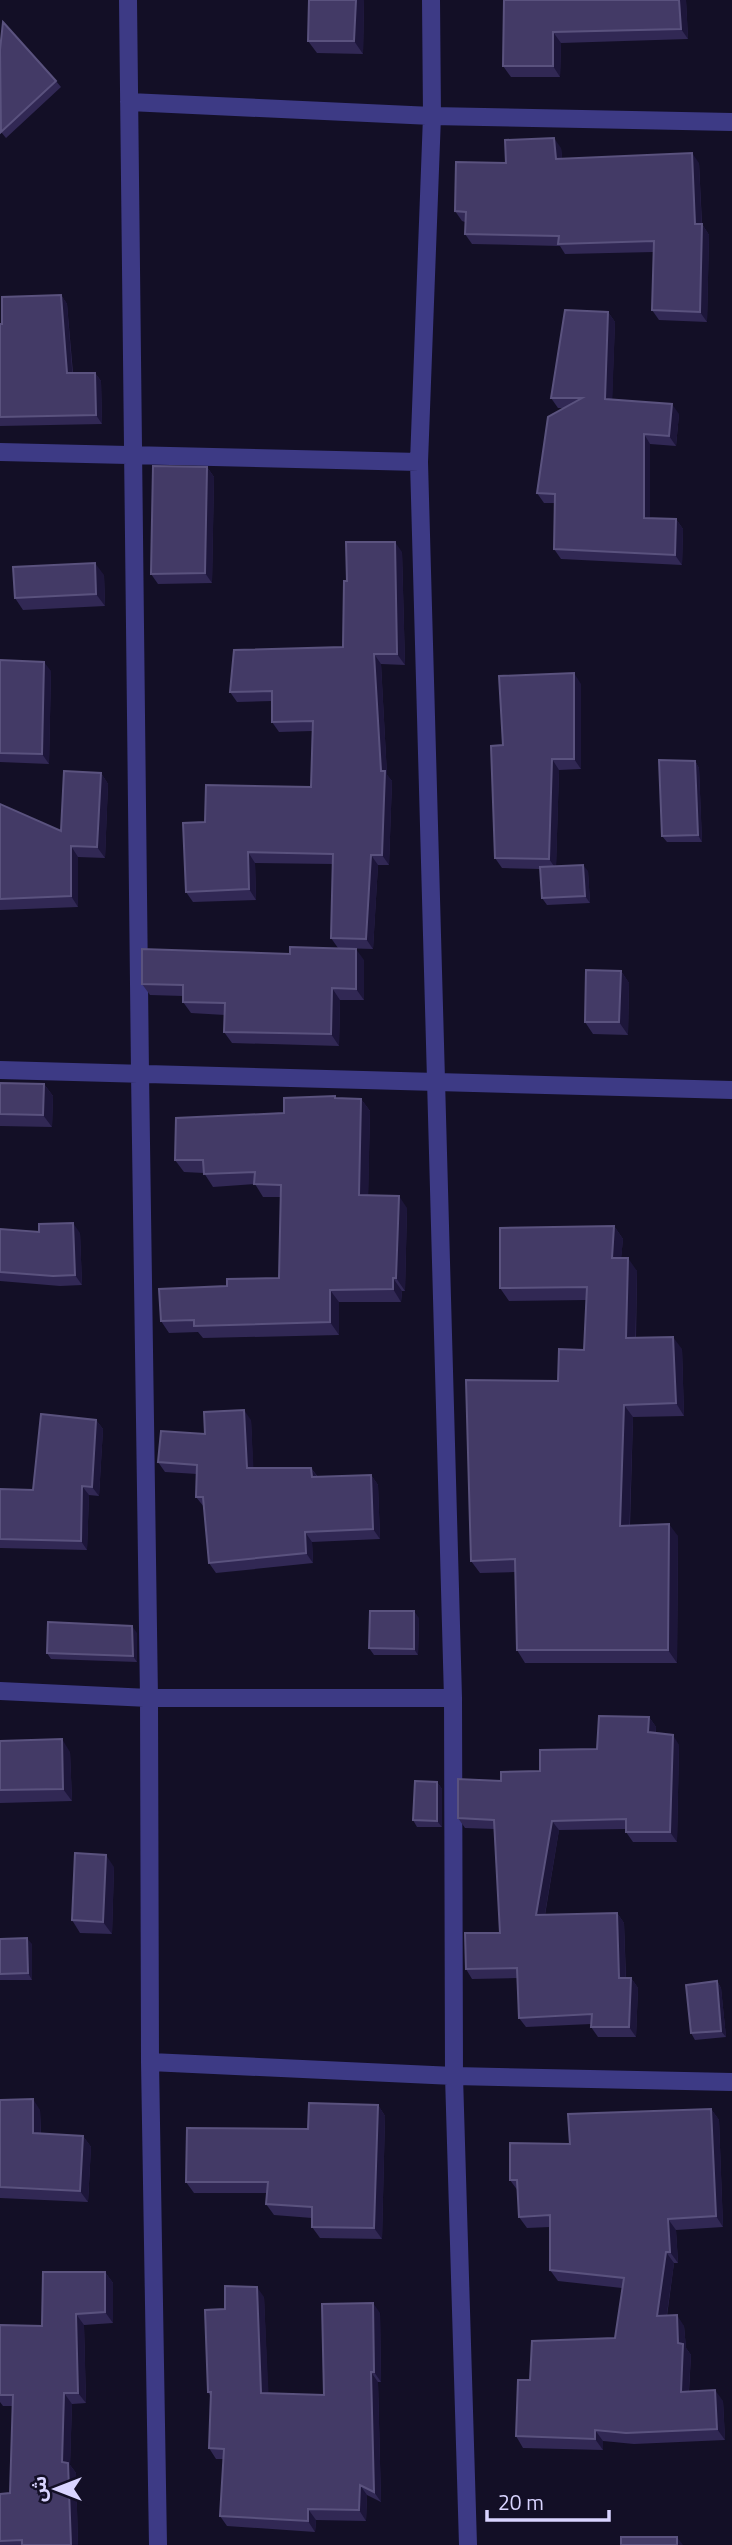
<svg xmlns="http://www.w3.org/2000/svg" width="732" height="2545" viewBox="0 0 732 2545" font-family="'Titillium Web','Noto Sans Arabic',sans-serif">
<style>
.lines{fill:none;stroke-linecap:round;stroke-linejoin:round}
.minor{stroke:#3d3a85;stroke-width:18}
.wall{fill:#312854}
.shaded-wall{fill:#1d163a}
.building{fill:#433a66;stroke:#5a527e;stroke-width:2}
</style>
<rect width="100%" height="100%" fill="#130f26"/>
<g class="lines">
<path class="minor" d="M128,0L140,1073L149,1698L150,2062L158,2545
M431,0L432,116L419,462L453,1698L454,2076L468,2545
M129,102L432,116L732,122
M0,452L419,462
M0,1070L732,1090
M0,1691L149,1698H453
M150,2062L454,2076L732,2082"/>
</g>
<path class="wall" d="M309,0H364L363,54L317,53L308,41Z
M504,0H686L688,39L561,43L560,77H511L503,66Z
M56,81L61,87L6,138L1,132Z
M561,148L562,159L699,163L702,224L709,235L707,322L659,320L652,310L654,252L565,254L560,246L472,244L465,234V222L462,221L455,211L506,163Z
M61,295L67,304L73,373H95L101,381L102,424L0,426V324H2Z
M608,312L615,322L612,399L679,414L676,446L650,444V519H676L683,529L682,565L561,559L554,549L555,503H544L537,493L565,408H558L551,398Z
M207,467L214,477L212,583L158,584L151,574Z
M402,552L405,665L381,664L387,775L392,781L389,865H378L373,949L338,948L331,938L333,864L255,863L256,900L193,902L186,892L205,822L311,787L312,731L279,732L272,722V701L237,702L230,692L343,647L347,581Z
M104,575L105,606L23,610L15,598Z
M0,660L51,671L49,764L0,762Z
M581,684V769L559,770L556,866L588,871L590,903L547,905L542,898L540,869L502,868L495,858L503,745Z
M695,761L699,768L702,842H667L662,836Z
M101,773L108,784L105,858L78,857V907L0,910V804L61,831Z
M364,960V1000H340L339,1046L232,1043L224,1032L225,1015L191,1013L183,1002V996L150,995L142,984Z
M621,971L629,983L628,1035L593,1034L585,1022Z
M0,1083L44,1084L53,1096L52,1127L0,1126Z
M335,1096L336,1098L361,1099L370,1111L368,1195L407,1208L405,1291H402L401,1302H339V1335L203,1338L198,1332L169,1333L161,1321L227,1286L279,1278L281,1197H263L255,1184L213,1187L204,1173L184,1172L175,1160L284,1113Z
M614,1226L623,1239L621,1258L637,1271L636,1338L682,1349L684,1416L633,1417L630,1525L678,1536L677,1663H525L517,1650L515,1572L480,1573L471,1561L558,1381L584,1350L586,1300L509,1301L500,1288Z
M0,1229L39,1232L80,1233L82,1285L60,1286L0,1281Z
M96,1420L103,1429L99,1496L89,1495L87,1550L0,1548V1489L33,1490Z
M251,1420L253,1468H311L318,1477L371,1475L378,1485L380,1539L312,1542L313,1563L216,1573L209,1563L204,1507L196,1497L197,1474L165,1472L158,1462L205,1434Z
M419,1618L418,1655H374L369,1648Z
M137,1633V1662L51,1659L47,1653Z
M649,1717L656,1727V1733L679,1745L677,1842H633L626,1832V1829L559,1830L545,1915L617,1913L624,1923L626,1978H631L638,1988L636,2037H598L591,2027V2024L526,2027L519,2018L518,1978L472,1979L466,1969L500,1933L494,1829L465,1828L458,1818L501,1781L540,1771L597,1749Z
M0,1741L70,1752L72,1801L0,1803Z
M437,1782L442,1789V1827H417L413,1820Z
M114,1867L112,1934L80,1933L72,1920Z
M0,1939L32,1944V1980H0Z
M717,1981L721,1988L726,2037L695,2040L691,2033Z
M0,2100L40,2110L41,2134L83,2136L91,2147L88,2202L0,2198Z
M378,2105L385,2116L382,2239L320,2238L312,2227V2218L274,2215L266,2204L267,2193H194L186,2182L308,2129Z
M711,2109L719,2120L723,2227L676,2230L678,2263H674L667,2316L684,2326L686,2348L691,2355L689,2391L723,2401L725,2440L634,2444L603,2441V2450L523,2448L516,2436L530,2380L615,2338L622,2288L558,2281L550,2270V2227L527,2228L519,2217L518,2191L510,2180L570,2144Z
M105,2272L113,2283V2323L84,2325L86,2403L72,2404L70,2465L76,2473L78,2545H0V2494L10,2493L13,2406H3L0,2402V2395L42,2326Z
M264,2297L268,2393L324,2395L380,2313L381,2382H378L381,2502L367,2495L366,2521L316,2520L315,2532L227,2526L220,2516L224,2459H216L209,2448L211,2397L208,2392L225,2309Z"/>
<path class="shaded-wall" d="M356,0H364L363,54L354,41Z
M679,0H686L688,39L681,29Z
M553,32L561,43L560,77L553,66Z
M554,138L561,148L563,169L556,159Z
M692,153L699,163L702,231V224L709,235L707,322L700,312Z
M61,295L67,304L73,381L67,373Z
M608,312L615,322L612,408L605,399Z
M95,373L101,381L102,424L96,415Z
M672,404L679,414L676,446L669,436Z
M644,434L650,444V528L644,518Z
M207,467L214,477L212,583L205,573Z
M676,519L683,529L682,565L675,555Z
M395,542L402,552L405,665L397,654Z
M95,563L104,575L105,606L96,594Z
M374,654L381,664L387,775L392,781L389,865L382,855L381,771Z
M44,662L51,671L49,764L42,754Z
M574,673L581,684V769L574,759Z
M552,759L559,770L556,869L549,859Z
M695,761L699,768L702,842L698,835Z
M101,773L108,784L105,858L97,847Z
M71,846L78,857V907L71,896Z
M248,852L255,863L256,900L249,889Z
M371,855L378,865L373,949L366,939Z
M583,865L588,871L590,903L585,896Z
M356,949L364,960V1000L356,989Z
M621,971L629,983L628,1035L619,1022Z
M332,988L340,1000L339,1046L331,1034Z
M44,1084L53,1096L52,1127L43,1115Z
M361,1099L370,1111L368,1208L359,1195Z
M399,1196L407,1208L405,1291L396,1278Z
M73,1223L80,1233L82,1285L75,1275Z
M614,1226L623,1239L620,1270L612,1258Z
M628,1258L637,1271L635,1351L626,1338Z
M393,1278L402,1291L401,1302L393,1289Z
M330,1290L339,1302V1335L330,1322Z
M673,1337L682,1349L684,1416L676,1403Z
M624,1405L633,1417L629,1539L620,1526Z
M244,1410L251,1420L254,1478L247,1468Z
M96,1420L103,1429L99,1496L92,1487Z
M311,1468L318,1478L312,1477Z
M371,1475L378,1485L380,1539L373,1529Z
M82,1486L89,1495L87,1550L81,1541Z
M669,1524L678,1536L677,1663L668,1650Z
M305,1532L312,1542L313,1563L306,1553Z
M414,1611L419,1618L418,1655L414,1649Z
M132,1626L137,1633V1662L133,1656Z
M649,1717L656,1727L655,1742L648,1732Z
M673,1735L679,1745L677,1842L670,1832Z
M62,1739L70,1752L72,1801L63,1789Z
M437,1782L442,1789V1827L437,1821Z
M552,1821L559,1830L543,1925L536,1915Z
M106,1855L114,1867L112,1934L103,1922Z
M617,1913L624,1923L626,1988L619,1978Z
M27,1938L32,1944V1980L28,1973Z
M631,1978L638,1988L636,2037L629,2027Z
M717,1981L721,1988L726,2037L721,2031Z
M33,2099L40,2110L41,2144L33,2133Z
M378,2105L385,2116L382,2239L374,2228Z
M711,2109L719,2120L723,2227L716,2216Z
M83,2136L91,2147L88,2202L80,2191Z
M668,2219L676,2230L678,2263L670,2252Z
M666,2252L674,2263L665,2327L657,2316Z
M105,2272L113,2283V2323L105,2312Z
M257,2287L264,2297L269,2403L261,2393Z
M373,2303L380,2313L381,2382L374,2372Z
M76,2314L84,2325L86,2403L78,2393Z
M677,2315L684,2326L686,2348L691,2355L688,2403L681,2392Z
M371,2372L378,2382L381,2502L374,2492Z
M715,2390L723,2401L725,2440L717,2429Z
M64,2393L72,2404L70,2465L76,2473L78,2545H71L62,2462Z
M595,2430L603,2441V2450L595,2439Z
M360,2485L367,2495L366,2521L359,2510Z
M308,2509L316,2520L315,2532L308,2521Z
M677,2537L683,2545H677Z"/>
<path class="building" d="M309,0H356L354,41H308Z
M504,0H679L681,29L553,32V66H503Z
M3,22L56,81L1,132L0,50Z
M554,138L556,159L692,153L695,224H702L700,312L652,310L654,241L558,244L559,236L465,234L466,212L455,211L456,162L506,163L505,140Z
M61,295L67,373H95L96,415L0,417V324H2V297Z
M565,310L608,312L605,399L672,404L669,436L644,434V518L676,519L675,555L554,549L555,494L537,493L548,417L582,398H551Z
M153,466L207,467L205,573L151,574Z
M346,542H395L397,654H374L381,771H385L382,855H371L366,939L331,938L333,854L248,852L249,889L186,892L183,823L205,822L206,785L311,787L313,721L272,722V691L230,692L234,650L343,647L344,581H347Z
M95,563L96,594L15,598L13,567Z
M0,660L44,662L42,754L0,753Z
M574,673V759H552L549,859L495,858L491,746L503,745L499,676Z
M659,760L695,761L698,835L662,836Z
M64,771L101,773L97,847L71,846V896L0,899V804L61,831Z
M583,865L585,896L542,898L540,867Z
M290,947L356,949V989L332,988L331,1034L224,1032L225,1003L183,1002V985L142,984V949L290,954Z
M586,970L621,971L619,1022H585Z
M0,1083L44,1084L43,1115L0,1114Z
M335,1096V1098L361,1099L359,1195L399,1196L396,1278H393V1289L330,1290V1322L194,1326V1320L161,1321L159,1289L227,1286V1279L279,1278L281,1185L254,1184L255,1172L204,1174L203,1160H175L176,1118L284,1113V1098Z
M73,1223L75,1275L53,1276L0,1272V1229L39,1232V1224Z
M614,1226L612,1258H628L626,1338L673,1337L676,1403L624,1405L620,1526L669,1524L668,1650H517L515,1559L471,1561L466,1380L558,1381L559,1349L584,1350L587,1287L500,1288V1228Z
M244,1410L247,1468H311L312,1477L371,1475L373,1529L305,1532L306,1553L209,1563L203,1497H196L197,1465L158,1462L161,1431L205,1434L204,1412Z
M41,1414L96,1420L92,1487L82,1486L81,1541L0,1539V1489L33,1490Z
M370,1611H414V1649L369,1648Z
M48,1622L132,1626L133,1656L47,1653Z
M599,1716L649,1717L648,1732L673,1735L670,1832H626V1819L552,1821L536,1915L617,1913L619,1978H631L629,2027H591L592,2014L519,2018L517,1968L466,1969L465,1933H500L494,1820L458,1818V1779L501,1781V1772L540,1771V1750L597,1749Z
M62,1739L63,1789L0,1790V1741Z
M415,1781L437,1782V1821L413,1820Z
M75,1853L106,1855L103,1922L72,1920Z
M27,1938L28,1973L0,1974V1939Z
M717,1981L721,2031L691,2033L686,1985Z
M33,2099V2133L83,2136L80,2191L0,2187V2100Z
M309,2103L378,2105L374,2228L312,2227V2207L266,2204L268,2182H186L187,2128L308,2129Z
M711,2109L716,2216L668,2219L670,2252H666L657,2316L677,2315L678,2343L683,2344L681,2392L715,2390L717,2429L626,2433L595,2430V2439L516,2436L518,2380H530L532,2341L615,2338L624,2278L550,2270V2215L519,2217L517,2180H510V2143L570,2144L568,2114Z
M43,2272H105V2312L76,2314L78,2393H64L62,2462L68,2463L71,2545H22V2540L0,2541V2494L10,2493L13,2395H0V2325L42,2326Z
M225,2286L257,2287L261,2393L324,2395L322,2304L373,2303L374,2372H371L374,2492L360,2485L359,2510L308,2509V2521L220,2516L224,2449L209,2448L211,2392H208L205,2310L225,2309Z
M621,2537H677V2545H621Z"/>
<g transform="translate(56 2489) rotate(270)" stroke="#130f26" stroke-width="5" paint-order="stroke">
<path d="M0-5L12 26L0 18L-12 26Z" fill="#d9d4ff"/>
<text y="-10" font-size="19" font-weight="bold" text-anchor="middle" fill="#d9d4ff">ش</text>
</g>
<path d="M487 2510v10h122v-10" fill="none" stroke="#d9d4ff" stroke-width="3.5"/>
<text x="498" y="2510" font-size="21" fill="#d9d4ff" stroke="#130f26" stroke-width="5" paint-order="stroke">20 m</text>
</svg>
